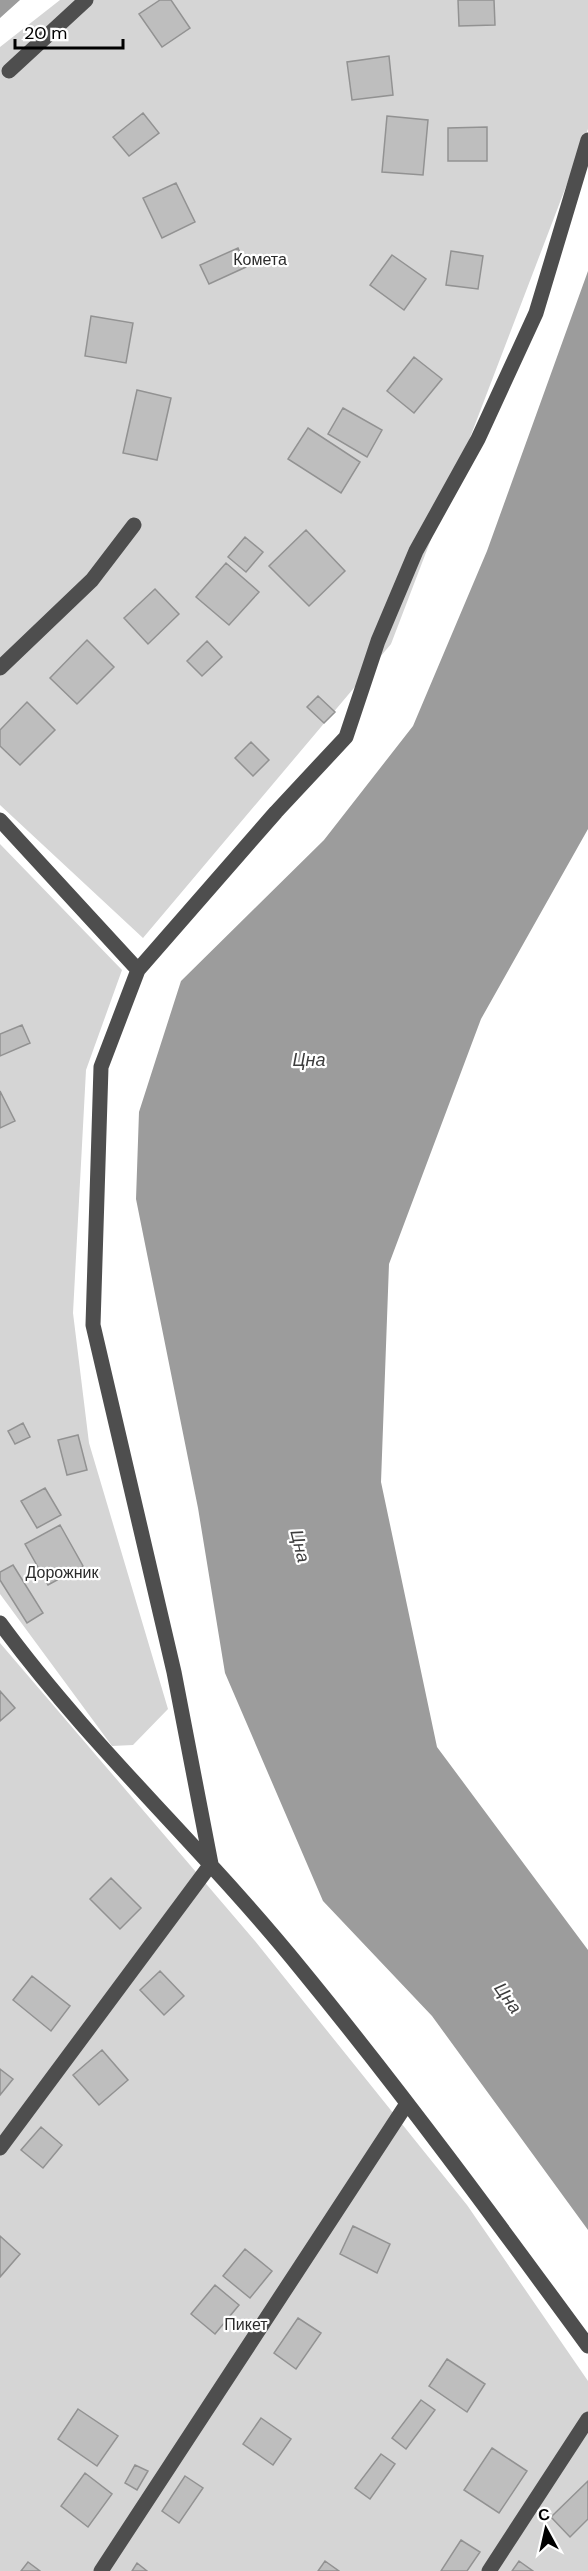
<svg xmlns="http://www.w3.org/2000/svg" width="588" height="2571" viewBox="0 0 588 2571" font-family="'DM Sans',sans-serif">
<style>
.green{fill:#d5d5d5}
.water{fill:#9c9c9c}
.building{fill:#bebebe;stroke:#929292;stroke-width:1.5}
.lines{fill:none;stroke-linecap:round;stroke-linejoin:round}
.minor{stroke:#4e4e4e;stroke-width:15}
.labels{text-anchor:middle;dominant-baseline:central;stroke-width:4.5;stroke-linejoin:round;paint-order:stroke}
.park-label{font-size:16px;fill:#2c2c2c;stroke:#fff}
.water-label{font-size:18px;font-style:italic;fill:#3d3d3d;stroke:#fff}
</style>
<rect width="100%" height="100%" fill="#fff"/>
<path class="green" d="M60,0H588V129L391,644L143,938L0,805V47Z
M0,844L122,970L86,1070L73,1313L89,1443L168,1709L133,1745L112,1746L0,1594Z
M0,1643L255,1941L467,2205L588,2381V2571H0Z"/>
<path class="water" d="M0,0H20L0,18Z
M588,271V829L481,1019L389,1264L381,1482L437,1747L588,1950V2230L432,2016L323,1901L225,1673L198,1508L136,1199L139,1112L181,981L324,840L413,726L487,551Z"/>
<path class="building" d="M160,0H171L190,28L162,47L139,14Z
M458,0H494L495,25L459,26Z
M389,56L393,95L352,100L347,62Z
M143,113L159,133L129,156L113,137Z
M387,116L428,120L423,175L382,172Z
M487,127V161H448V128Z
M176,183L195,222L162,238L143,198Z
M238,248L246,267L209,284L200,265Z
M451,251L483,256L478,289L446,285Z
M392,255L426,279L404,310L370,285Z
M91,316L133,323L126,363L85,356Z
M414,357L442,379L414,413L387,391Z
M137,390L171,398L157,460L123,453Z
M343,408L382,430L367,457L328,434Z
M308,428L360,462L341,493L288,459Z
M306,530L345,571L309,606L269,566Z
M245,537L263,552L246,572L228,557Z
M226,563L259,592L229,625L196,597Z
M155,589L179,614L148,644L124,618Z
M87,640L114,667L77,704L50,678Z
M207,641L222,657L202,676L187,661Z
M318,696L335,712L324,723L307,707Z
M27,702L55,730L20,765L0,746V730Z
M251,742L269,760L253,776L235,758Z
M22,1025L30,1043L0,1056V1034Z
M0,1091L15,1121L0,1128Z
M23,1423L30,1437L15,1444L8,1431Z
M78,1435L87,1470L67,1475L58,1440Z
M45,1488L61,1515L37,1528L21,1501Z
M60,1525L83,1566L48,1585L25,1544Z
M13,1565L43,1613L27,1623L0,1580V1572Z
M0,1691L15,1708L0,1721Z
M111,1878L141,1908L120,1929L90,1899Z
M160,1971L184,1996L164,2015L140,1990Z
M32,1976L70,2006L51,2031L13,2000Z
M102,2050L128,2080L99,2105L73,2075Z
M0,2069L13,2079L0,2095Z
M41,2127L62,2145L43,2168L21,2150Z
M353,2226L390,2244L377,2273L340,2254Z
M0,2236L20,2254L0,2277Z
M245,2249L272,2271L250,2298L223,2276Z
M215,2285L239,2305L215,2334L191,2314Z
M298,2318L321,2333L296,2369L274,2353Z
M447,2359L485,2384L467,2412L429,2386Z
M421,2400L435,2410L406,2449L392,2438Z
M78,2409L118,2436L97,2466L58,2439Z
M261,2418L291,2439L273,2465L243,2444Z
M492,2448L527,2471L499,2513L464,2490Z
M381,2454L395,2464L370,2499L355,2488Z
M135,2465L148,2471L137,2490L125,2483Z
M85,2473L112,2494L88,2527L61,2506Z
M185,2476L203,2488L179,2523L162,2511Z
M588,2481V2519L570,2537L551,2517Z
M461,2540L480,2552L467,2571H441Z
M325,2561L339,2571H318Z
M519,2561L533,2571H512Z
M28,2562L40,2571H21Z
M137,2563L147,2571H132Z"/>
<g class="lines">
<path class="minor" d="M9,71L86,0
M0,668L92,580L134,525
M0,820L138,970
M0,1623C90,1746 205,1850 301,1969C401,2091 495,2219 588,2346
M0,2148L211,1864L174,1672L93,1325L101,1067L138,970L276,812L346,737L378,641L416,551L478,439L536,313L588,140
M101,2571L406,2105
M489,2571L588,2419"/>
</g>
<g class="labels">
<g class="park-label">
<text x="260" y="259">Комета</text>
<text x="62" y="1572">Дорожник</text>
<text x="246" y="2324">Пикет</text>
</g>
<g class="water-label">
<text x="309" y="1060">Цна</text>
<text transform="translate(300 1546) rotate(76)">Цна</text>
<text transform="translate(508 1998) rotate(55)">Цна</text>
</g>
</g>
<g transform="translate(546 2529) rotate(352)" stroke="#ffffff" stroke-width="4.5" paint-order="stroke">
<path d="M0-4.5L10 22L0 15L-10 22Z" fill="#000000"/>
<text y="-9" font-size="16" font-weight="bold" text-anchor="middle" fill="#000000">С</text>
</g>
<path d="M15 39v9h108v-9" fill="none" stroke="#000000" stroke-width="3"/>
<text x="24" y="39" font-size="18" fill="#000000" stroke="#ffffff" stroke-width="4.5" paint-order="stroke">20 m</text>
</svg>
